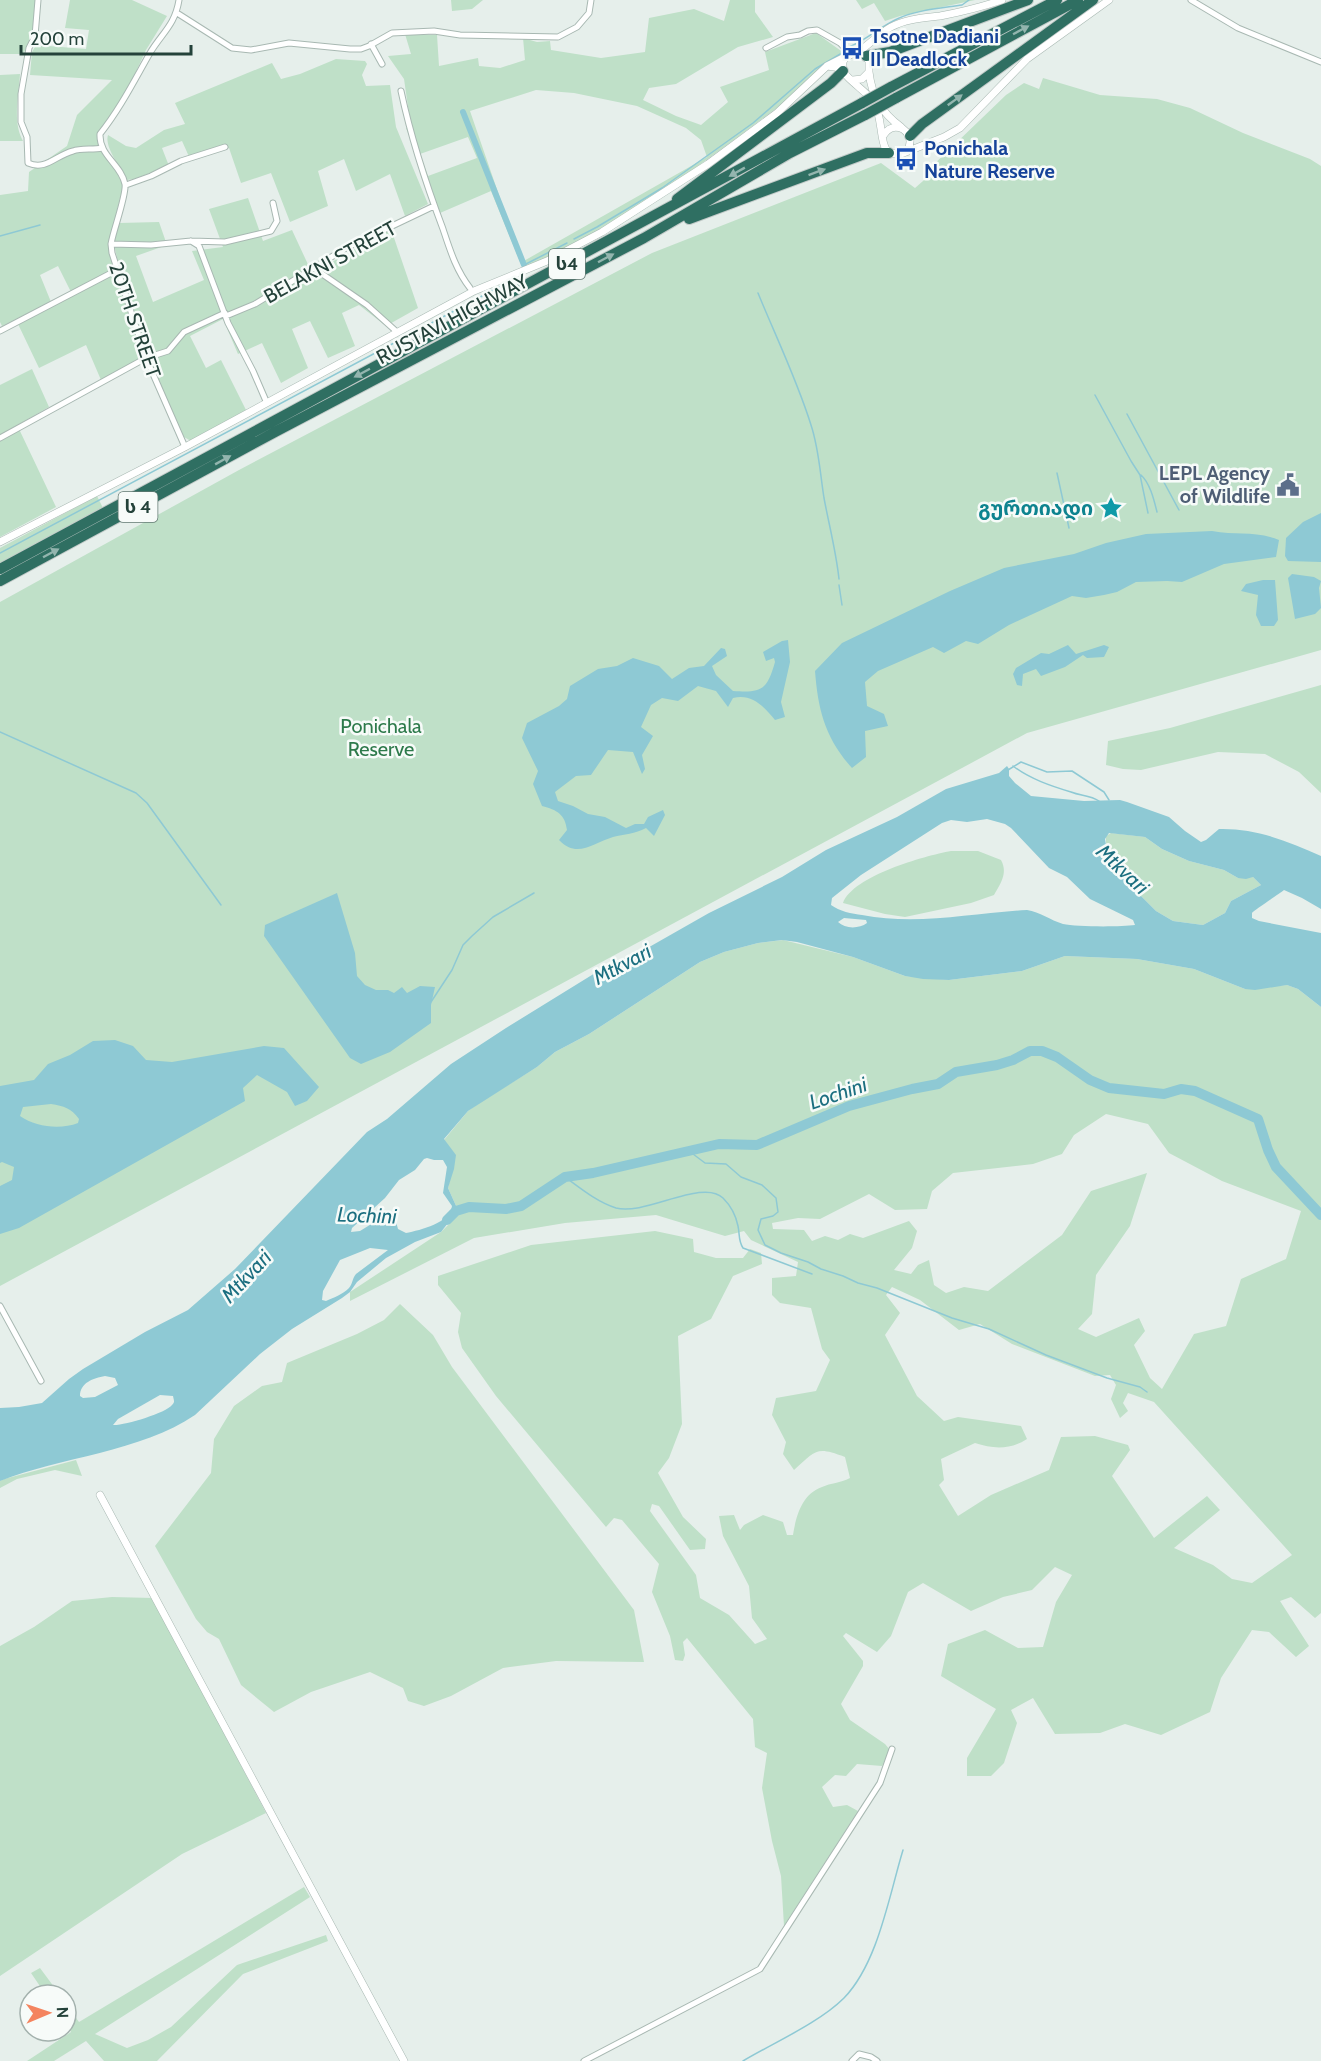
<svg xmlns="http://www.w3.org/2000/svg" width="1321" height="2061" viewBox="0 0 1321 2061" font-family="Cabin,'Noto Sans Georgian',sans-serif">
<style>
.green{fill:#bfe0c8;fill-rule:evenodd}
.water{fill:#8ec9d4;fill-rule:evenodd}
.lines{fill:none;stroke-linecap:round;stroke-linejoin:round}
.stream{stroke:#8ec9d4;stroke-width:1.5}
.canal{stroke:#8ec9d4;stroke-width:6}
.river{stroke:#8ec9d4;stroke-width:10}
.minor-casing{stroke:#a8b8b2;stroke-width:7}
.tertiary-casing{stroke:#a8b8b2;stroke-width:8}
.motorway-casing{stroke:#c2cac8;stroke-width:12}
.minor{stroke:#fff;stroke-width:5}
.tertiary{stroke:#fff;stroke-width:7}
.motorway{stroke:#2f6f62;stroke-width:10}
.motorway-bridge-casing{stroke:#c2cac8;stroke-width:12;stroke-linecap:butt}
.motorway-bridge{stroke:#2f6f62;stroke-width:10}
.oneway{fill:#93b5ae}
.labels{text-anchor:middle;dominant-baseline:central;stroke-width:5;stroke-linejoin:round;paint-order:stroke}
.shield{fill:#f7fbf9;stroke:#637a73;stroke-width:1.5}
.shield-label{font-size:18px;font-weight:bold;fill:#24423a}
.transit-label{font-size:20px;font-weight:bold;fill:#164399;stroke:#f7fbf9;text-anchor:start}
.street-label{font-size:20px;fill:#24423a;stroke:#f7fbf9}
.service-label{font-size:20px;font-weight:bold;fill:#4e5e75;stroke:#f7fbf9;text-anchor:end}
.culture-label{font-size:20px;font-weight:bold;fill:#0d838f;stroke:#f7fbf9;text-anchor:end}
.park-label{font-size:20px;fill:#2d7a4b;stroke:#f7fbf9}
.water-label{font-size:21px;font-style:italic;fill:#1c6f80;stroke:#f7fbf9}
</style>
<rect width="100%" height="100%" fill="#e6efeb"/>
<path class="green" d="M0,0H36L33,34L23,54H0Z
M70,0H132L167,16L146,50L128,89L106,124L98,143L118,172L123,186L109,243V253L114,269L71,292L58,266L40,275L51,302L2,326L0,322V195L28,191L29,172L67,146L77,115L112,80L30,75L32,52L36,45L86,49L89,30L65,28Z
M451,0H483L472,9L452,11Z
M730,0H755V12L773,37L738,47L676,84L649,88L643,100L676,116L701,125L728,102L720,87L769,70L765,52L816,33L844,53C820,78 790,98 762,119C687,176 609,230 523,269L491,191L440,213L406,128L411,127L404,79L388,56L411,54L405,34L437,35L439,66L478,58L479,66L500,68L525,60L523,38L537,42L550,41L551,50L601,58L645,52L649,18L694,9L724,21ZM536,90L574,93L637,106L686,128L701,140L707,157L522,262L470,111ZM468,137L477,158L428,176L420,154Z
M856,0H975L900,16L885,21L874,3L862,9Z
M336,59L365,61L367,64L362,75L366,86L390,85L396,127L428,204L405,216L390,174L356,191L344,159L318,171L328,206L290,222L271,173L241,183L229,148L191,161L182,141L162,148L169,166L134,179L127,180C121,168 104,147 108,135L126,146L136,148L164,130L185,124L175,103L272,63L281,79L300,74Z
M20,74C19,95 12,122 23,141H0V75Z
M1043,78L1100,95L1157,99L1190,108L1243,133L1310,159L1321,166V650L1027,733L0,1286V602L239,470L652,253L881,163L915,188L931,174L928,170L1006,95L1024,83L1039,89Z
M248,198L263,241L292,230L312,273L391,229L418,308L386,326L359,305L342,313L355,346L328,358L310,321L292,329L308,368L281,383L262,343L238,354L223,319L190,336L206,368L221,360L246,410L191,441L184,437L147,355L121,276L114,244L119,223L159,222L167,245L136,256L153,302L204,280L192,251L223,247L209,209Z
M114,273L144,357L101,380L86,345L39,368L18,324Z
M32,369L49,407L0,435V385Z
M19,429L56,507L0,537V440Z
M97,496L103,508L0,565V548Z
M1321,685V793L1299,772L1265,754L1218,752L1141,770L1123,769L1106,765L1108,741L1170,728Z
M1111,833L1145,837L1162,849L1189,861L1224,870L1238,878L1253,877L1261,885L1231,901L1225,913L1203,925L1173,921L1156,911L1140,895L1125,869L1106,845V836Z
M951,851H978L1001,860C1008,873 1001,883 994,895L971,903L905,917L885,914L843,903C853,876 924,856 951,851Z
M783,940L853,957L905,976L949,980L1022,971L1065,956L1137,959L1194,969L1245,989L1287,985L1298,989L1321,1007V1613L1315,1618L1291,1597L1280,1601L1309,1646L1296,1657L1269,1632L1252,1630L1221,1678L1210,1712L1161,1735L1125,1724L1100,1733L1055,1734L1033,1698L1011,1710L1017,1723L1004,1763L991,1776H967V1758L996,1709L941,1676L948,1644L985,1630L1018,1648L1043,1647L1056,1602L1072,1575L1055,1567L1032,1590L1003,1597L971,1611L923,1583L908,1592L891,1636L877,1652L846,1633L843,1636L863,1661V1666L841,1704L850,1720L885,1744L890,1750L882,1766L857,1764L846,1776L835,1775L822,1787L833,1807L847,1805L858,1811L784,1926L781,1876L772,1841L762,1788L767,1753L755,1747L753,1719L687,1638L683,1642L685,1655L683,1661L675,1660L670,1636L652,1592L659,1564L622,1520L614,1518L606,1527L496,1396L462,1348L458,1332L461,1313L438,1285V1276L531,1245L655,1231L693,1239L694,1252L716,1258H743L750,1249L761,1253L762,1264L733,1276L711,1319L678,1336L682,1424L669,1458L658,1473L683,1517L706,1539L705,1549L690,1550L659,1506L652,1504L650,1511L696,1575L700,1598L729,1615L755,1644L767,1639L752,1618L749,1586L723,1536L719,1516L734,1515L740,1530L744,1525L763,1515L783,1522L787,1535H793C796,1516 802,1494 822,1487C831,1483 840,1483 850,1478L845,1457C816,1446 816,1450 794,1470L783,1454L786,1442L772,1415L776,1398L816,1391L830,1360L822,1349L811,1308L780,1303L772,1295V1278L796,1276L798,1262L751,1240L744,1231L725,1236L656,1215L565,1223L474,1238L350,1301V1292L441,1232L454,1219L457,1208L448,1188C452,1167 459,1159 444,1140L468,1111L482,1101L537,1067L555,1052L589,1034L700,962L724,952L758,943ZM1106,1114L1148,1124L1169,1153L1222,1181L1301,1211L1286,1259L1241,1279L1226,1326L1194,1334L1162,1389L1150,1378L1134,1345L1145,1331L1139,1318L1096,1337L1078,1329L1092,1314L1096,1275L1130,1226L1147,1173L1091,1191L1062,1235L988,1291L964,1287L946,1293L934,1285L929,1260L918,1265L911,1274L894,1270L912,1248L917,1231L909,1221L863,1238L850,1234L838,1240L825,1236L812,1241L804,1230L773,1229L772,1223L798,1218L820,1219L869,1194L895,1210L927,1209L932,1191L953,1173L1033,1164L1062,1154L1074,1135ZM892,1287L920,1300L959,1330L980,1324L1012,1344L1095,1376L1110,1375L1116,1385L1111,1399L1120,1418L1128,1411L1123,1403L1128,1393L1154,1402L1292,1555L1252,1583L1232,1579L1213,1565L1174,1548L1220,1510L1207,1496L1154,1538L1112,1476L1130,1450L1128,1445L1095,1436L1061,1437L1049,1470L991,1495L958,1516L939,1485L944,1480L941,1459L975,1443C993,1449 1010,1450 1027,1439L1021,1426L958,1417L944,1421L917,1396L885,1335L900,1313L886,1295Z
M400,1304L433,1335L452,1367L634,1610L644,1662L556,1661L503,1668L451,1696L424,1706L408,1701L403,1688L370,1672L311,1692L274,1712L241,1685L219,1639L207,1632L196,1619L155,1546L211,1473L214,1439L234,1406L262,1386L282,1382L287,1363L357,1334L384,1320Z
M76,1460L82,1476L55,1470L17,1479L0,1488V1481L4,1479Z
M112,1597L153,1598L266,1813L182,1854L0,1976V1646L34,1627L72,1601Z
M304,1887L310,1897L95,2034L127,2048L148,2040L171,2027L237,1965L326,1935L328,1941L243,1974L157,2061H104L86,2041L54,2061H27L71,2032L66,2024V2004L79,2022Z
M40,1968L60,1995H46L31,1973Z"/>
<path class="water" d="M1321,513V562L1288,561L1285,556L1286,538L1303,522Z
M1212,531C1237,536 1254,530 1279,540L1276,557L1224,564L1182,582L1167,581L1136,582L1117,592L1104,595L1086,598L1072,596L1009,625L978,644L966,641L944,653L933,647L878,671L865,682L867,706L884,714L888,726L865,731L866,757L852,768C825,738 818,710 815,671L842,643L950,591L1004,568L1074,554L1106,543L1146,534Z
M1292,574L1314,577L1321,581L1319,588L1321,608L1315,614L1295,619L1288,578Z
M1263,580H1275L1278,620L1274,626H1261L1256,615L1258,595L1241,591L1246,584Z
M788,640L790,662L781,702L785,717L775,720C764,706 751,693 733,698L728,707L716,691L698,686L678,701L662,698L651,705L641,727L653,736L642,755L645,769L642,774L633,752L608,750L591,775L576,776L555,792L558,801L573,806L588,814L605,817L626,828L635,824H644L648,817L663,810L665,815L654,836L646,828C635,834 624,834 613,837C593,843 577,859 559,840L567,830C565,814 557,810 542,806L533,784L538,771L522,738L527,723L559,706L567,699L570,686L598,669L617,666L633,658L659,666L672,679L689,668L704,666L721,648L725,649L727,656L712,666L716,675L733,691C762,693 767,690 775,662L774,658L766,661L763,652L782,641Z
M1068,645L1076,654L1104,645L1109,647L1104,657L1087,658L1083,655L1065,667L1041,676L1036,669L1023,674L1022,686L1017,685L1013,674L1016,668L1041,653L1049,654Z
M1007,766L1009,769V776L1015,783L1031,796L1084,801L1120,800L1127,802L1169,817L1185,831L1201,842L1206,840L1219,829C1255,828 1288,841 1321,856V909L1302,898L1284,890C1279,894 1253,911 1252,913C1252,914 1252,916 1252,918L1259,921L1321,933V1007L1298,989L1287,985L1255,990L1245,989L1194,969L1137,959L1065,956L1022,971L949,980L923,979L905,976L853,957L797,942L782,940L758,943L724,952L700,962L589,1034L555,1052L537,1067L468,1111L444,1139L456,1155L454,1169L448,1188L457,1208L455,1214L441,1232L415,1242L386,1258L357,1282L350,1292L342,1298L292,1329L260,1354L195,1415C141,1452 60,1457 0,1481V1408L19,1407L42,1403L69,1379L83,1369L145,1332L188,1310L235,1269L367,1132L387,1119L451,1064L506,1028L600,970L651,946L709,913L782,877L826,850L897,817L946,789L999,773ZM987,819L1005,824L1011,828L1049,868L1067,877L1090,899L1133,920L1135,925C1121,927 1076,927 1063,924C1050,920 1040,912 1027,910C971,913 918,926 862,915C852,914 839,911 831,905L832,898L861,875L942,823L951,820L967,822ZM1109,833L1145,837L1162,849L1189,861L1224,870L1238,878L1246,879L1253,877L1261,885L1231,901L1225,913L1203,925L1173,921L1156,911L1140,895L1125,869L1106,845L1105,839ZM844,918L866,920L867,923C859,929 845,929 838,922ZM427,1158L434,1160H443L447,1167L443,1193L452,1206C450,1223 421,1230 406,1233L398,1229L395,1218L386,1215L360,1231L351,1232L352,1228L385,1198L399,1180L415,1170L424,1159ZM370,1248L388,1250L356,1274C352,1279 353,1283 349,1288C343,1294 333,1298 326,1301L322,1300L323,1291L340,1260ZM105,1376L115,1378L118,1385L95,1397L83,1398L80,1396C80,1383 93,1378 105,1376ZM160,1395L173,1396C174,1401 175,1402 172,1405C166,1413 123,1426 113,1425L118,1419Z
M337,893L355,953L357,976L365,985L376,990H388L394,993L402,987L407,993L420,986L435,987L431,1005V1023L390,1052L361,1064L350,1058L264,936L265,925Z
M115,1040L133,1046L146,1060L172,1062L264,1046L284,1048L319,1087L307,1101L295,1106L287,1092L257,1075L243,1088L245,1101L19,1228L0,1234V1186L12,1180L14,1167L2,1162L0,1163V1086L34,1080L48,1064L70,1055L93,1041ZM51,1104C64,1106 71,1108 79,1119L78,1123C60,1130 36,1127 20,1116L23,1107Z"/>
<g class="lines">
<path class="stream" d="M849,47C866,40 880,27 897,19C915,10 943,8 962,5L969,0
M0,236L40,225
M574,239L597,227L662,188L753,123L815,69L842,53
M524,265L567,243
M758,293C776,337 797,380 811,425C819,449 820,473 824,498C829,525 836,551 839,579
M1095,395L1131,461L1140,475L1148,513
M1127,414L1179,510
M1057,473L1069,528
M1141,475C1150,483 1154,500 1157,512
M0,553L499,287
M839,585L842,605
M0,732L136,793L147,803L221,905
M1013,766C1030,779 1051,786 1071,792C1081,796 1090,795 1099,801
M1008,770L1021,762L1047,772L1072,771L1104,792L1109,800
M431,1002L452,970L463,945L472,936L493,917L534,893
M689,1151L705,1163L726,1164L741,1177L762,1185L776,1198L778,1212L773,1216L761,1219L758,1230L765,1245L781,1253L808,1262L821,1269L843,1276L858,1283L877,1288L952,1318L989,1329L1046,1355L1107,1378L1140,1387L1147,1392
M565,1177C580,1188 597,1202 616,1208C645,1216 703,1178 723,1198C730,1205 736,1216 738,1226C740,1235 738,1240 743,1248L812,1274
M743,2061C773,2043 819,2023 844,1998C878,1963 889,1896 903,1850"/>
<path class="canal" d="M463,112L524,265"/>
<path class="river" d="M447,1220L456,1211L469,1207L506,1209L521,1206L565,1177L593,1173L719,1144L757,1145L849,1106L912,1089L938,1084L956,1072L997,1065L1013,1060L1030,1051H1042L1057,1057L1090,1080L1109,1088L1164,1094L1181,1089L1195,1091L1258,1119L1268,1150L1276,1167L1321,1215"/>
<g class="minor-casing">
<path id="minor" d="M38,0L35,36L29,48L21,94V122L27,137L28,163C46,171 56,155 73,151C81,148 93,150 102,148
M179,0C175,25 162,33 150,53C134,81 120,109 100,134C99,156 121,164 125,184C127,194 113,231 111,244L112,253L146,358L185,447
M1191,0L1238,28L1321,62
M177,13L232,48L251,50L289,43L350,49H361L369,46L392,33L434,31L460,35L558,37L577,27L589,13L591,0
M371,44L382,64
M766,48L787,37L800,35L808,31L817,30L840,43L850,53
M401,91C411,138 426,184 443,229C450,250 456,270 470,288
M126,185L151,176L181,161L225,147
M191,241L199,246L228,323L253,371L266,401
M111,244L151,245L191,241L225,242L271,231L277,221L273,203
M315,269L367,305L397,332
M226,316L255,304L346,248L434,206
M0,331L115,271L117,267
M0,438L146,358L168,351L184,332L225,313
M0,1306L41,1381
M584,2061L760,1969L880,1783L892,1749
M852,2061L859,2054L871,2057L877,2061"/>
</g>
<g class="tertiary-casing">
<path id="tertiary" d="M1002,0C982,7 961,12 940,16C924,18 906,19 891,27C880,33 872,42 862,49C854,55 839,55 843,70C844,77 867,92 874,102C883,118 879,144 889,153L901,154L944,137L960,128L1027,59L1109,0
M842,68L827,66L847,56
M869,72C872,97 881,112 901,127
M853,80L862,79L869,72V61L864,54
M883,136C888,128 894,125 903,129C911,135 912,143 907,151
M0,542L185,447L474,291L547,261L602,232L708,164L777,113L827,66
M100,1495L404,2061"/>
</g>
<g class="motorway-casing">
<path id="motorway" d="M866,56L890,52L1028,0
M891,87L1057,0
M896,98L1078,0
M910,136L922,124L1093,0
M677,199L831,83L843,71
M689,219L867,153H889
M0,569C287,413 576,260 862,103
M0,581L275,432L644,238L790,153L865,115"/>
</g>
<use href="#minor" class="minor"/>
<use href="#tertiary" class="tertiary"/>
<use href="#motorway" class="motorway"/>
<g class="motorway-bridge-casing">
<path id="motorway-bridge" d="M862,103L891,87
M865,115L896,98"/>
</g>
<use href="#motorway-bridge" class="motorway-bridge"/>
</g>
<defs><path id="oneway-solid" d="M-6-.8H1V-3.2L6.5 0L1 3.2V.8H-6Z" transform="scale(1.5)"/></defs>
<g class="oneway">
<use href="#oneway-solid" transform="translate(1021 30) rotate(-28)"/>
<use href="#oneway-solid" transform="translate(955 100) rotate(-36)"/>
<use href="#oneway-solid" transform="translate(737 172) rotate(151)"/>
<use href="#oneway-solid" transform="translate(817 172) rotate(-20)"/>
<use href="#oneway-solid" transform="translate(606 258) rotate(-28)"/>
<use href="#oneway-solid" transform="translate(362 373) rotate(152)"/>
<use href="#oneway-solid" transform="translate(223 460) rotate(-29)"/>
<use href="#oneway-solid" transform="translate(51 553) rotate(-28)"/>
</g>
<defs>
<g id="bus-bare" transform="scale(1.8)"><path d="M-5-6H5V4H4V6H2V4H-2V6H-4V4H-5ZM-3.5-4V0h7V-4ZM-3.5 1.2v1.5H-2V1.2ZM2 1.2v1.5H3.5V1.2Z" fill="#1a4fb4" stroke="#f7fbf9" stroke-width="2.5" paint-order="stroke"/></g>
<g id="civic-bare" transform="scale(1.8)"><path d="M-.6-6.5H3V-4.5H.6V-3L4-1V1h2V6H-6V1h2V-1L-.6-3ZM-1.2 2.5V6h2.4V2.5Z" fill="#5c6f8a" stroke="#f7fbf9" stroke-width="2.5" paint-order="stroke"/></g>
<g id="sight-bare" transform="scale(1.8)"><path d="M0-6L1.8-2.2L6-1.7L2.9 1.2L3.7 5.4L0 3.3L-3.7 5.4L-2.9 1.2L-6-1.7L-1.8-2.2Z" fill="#0f9aa8" stroke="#f7fbf9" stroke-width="2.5" paint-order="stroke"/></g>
</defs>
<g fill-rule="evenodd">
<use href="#bus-bare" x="852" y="48"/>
<use href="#bus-bare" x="906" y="159"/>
<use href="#civic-bare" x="1288" y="485"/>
<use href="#sight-bare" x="1111" y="508"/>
</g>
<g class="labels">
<g class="shield">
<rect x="549" y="249" width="36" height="30" rx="4.5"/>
<rect x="118.5" y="492" width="39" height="30" rx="4.5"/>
</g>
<g class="shield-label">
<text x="567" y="264">ს4</text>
<text x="138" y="507">ს 4</text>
</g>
<g class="transit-label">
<text x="870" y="36">Tsotne Dadiani<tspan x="870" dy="23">II Deadlock</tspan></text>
<text x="924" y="148">Ponichala<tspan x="924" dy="23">Nature Reserve</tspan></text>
</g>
<g class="street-label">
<text transform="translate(330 262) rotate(-29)">BELAKNI STREET</text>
<text transform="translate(452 319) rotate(-28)">RUSTAVI HIGHWAY</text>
<text transform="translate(135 320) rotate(71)">20TH STREET</text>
</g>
<g class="service-label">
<text x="1270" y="473">LEPL Agency<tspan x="1270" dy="23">of Wildlife</tspan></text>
</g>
<g class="culture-label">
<text x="1093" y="508">გურთიადი</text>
</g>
<g class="park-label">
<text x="381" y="726">Ponichala<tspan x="381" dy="23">Reserve</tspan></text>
</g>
<g class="water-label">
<text transform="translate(1123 869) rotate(43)">Mtkvari</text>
<text transform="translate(622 964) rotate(-28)">Mtkvari</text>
<text transform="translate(838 1093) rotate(-19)">Lochini</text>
<text transform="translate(367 1215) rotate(2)">Lochini</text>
<text transform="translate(246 1276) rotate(-47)">Mtkvari</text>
</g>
</g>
<g transform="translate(48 2013) rotate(88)"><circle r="28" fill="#f7fbf9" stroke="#a3b1ad" stroke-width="1.5"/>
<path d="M0-4.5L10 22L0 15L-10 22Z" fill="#f4845f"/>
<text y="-9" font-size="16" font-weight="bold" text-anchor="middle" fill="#24423a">N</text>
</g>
<path d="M21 45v9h170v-9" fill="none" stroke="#24423a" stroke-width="3"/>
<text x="30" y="45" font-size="18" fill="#24423a" stroke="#f7fbf9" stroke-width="4.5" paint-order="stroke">200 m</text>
</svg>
